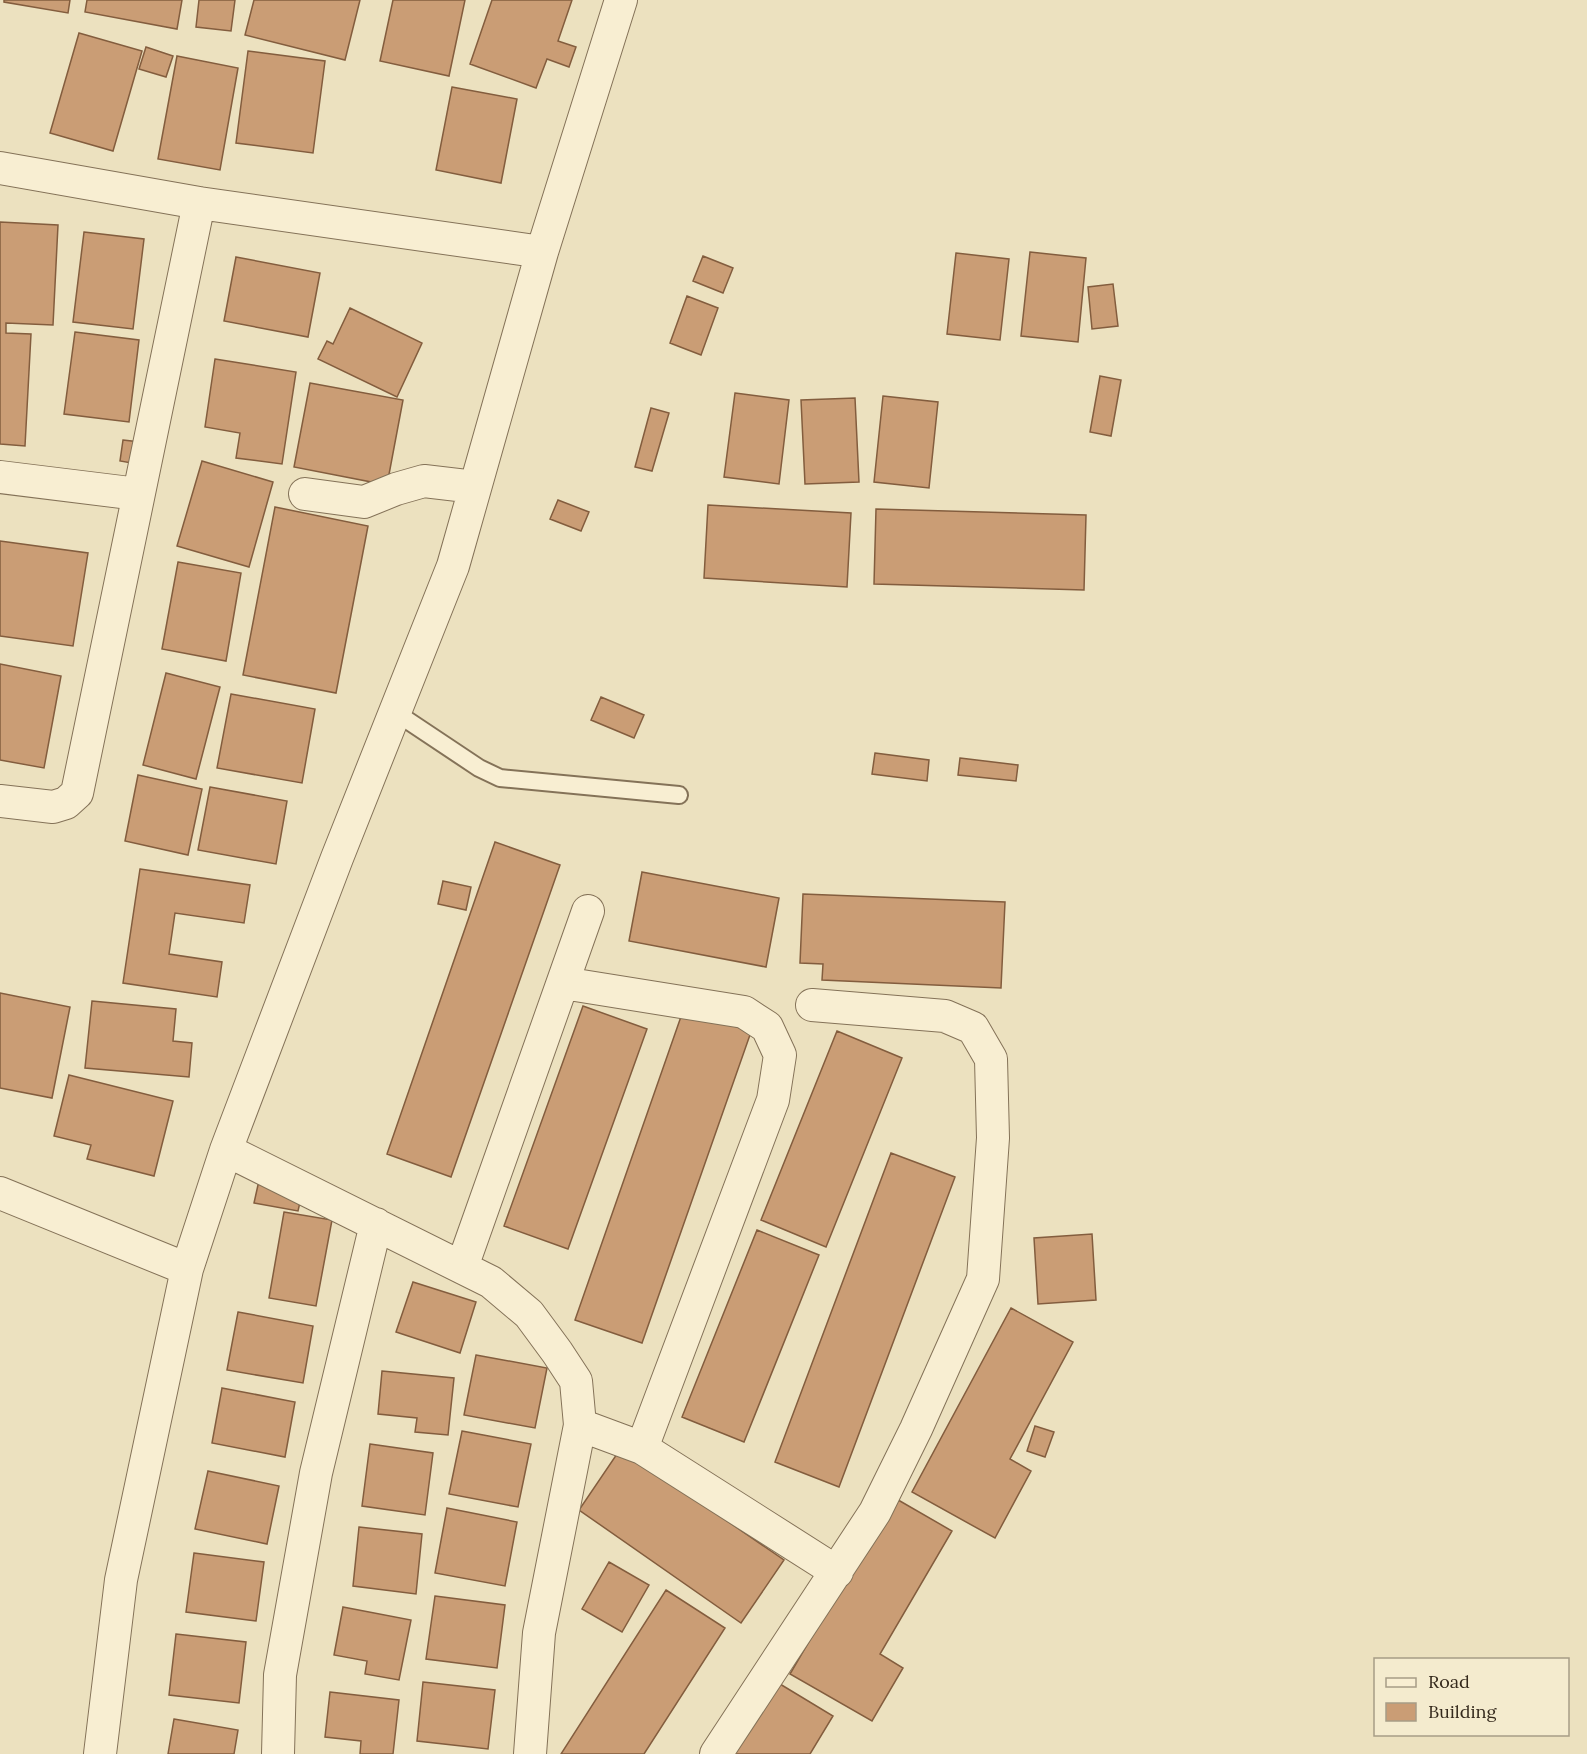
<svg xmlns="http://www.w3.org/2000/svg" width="1587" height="1754" viewBox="0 0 1587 1754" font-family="Lora,serif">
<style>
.building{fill:#ca9d75;stroke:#835d3e;stroke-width:1.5}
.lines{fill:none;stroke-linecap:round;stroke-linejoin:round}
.lane-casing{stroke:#847258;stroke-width:20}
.street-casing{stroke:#847258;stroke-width:34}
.lane{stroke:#f8eed2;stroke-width:16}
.street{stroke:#f8eed2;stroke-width:32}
</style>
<rect width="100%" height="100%" fill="#ece1bf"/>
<path class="building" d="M4,0H70L68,13L4,2Z
M87,0H182L177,29L85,12Z
M199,0H235L231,31L196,27Z
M254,0H360L345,60L245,35Z
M393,0H465L449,76L380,61Z
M492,0H572L558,41L576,47L569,67L547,59L536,88L470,64Z
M79,33L142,51L113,151L50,133Z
M146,47L173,56L166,77L139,69Z
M248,51L325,61L313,153L236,143Z
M177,56L238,68L220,170L158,159Z
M452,87L517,99L501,183L436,170Z
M0,222L58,225L53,325L6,323V333L31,334L25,446L0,444Z
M84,232L144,239L133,329L73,322Z
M1030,252L1086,258L1078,342L1021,336Z
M956,253L1009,259L1000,340L947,334Z
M703,256L733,268L723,293L693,281Z
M236,257L320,273L308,337L224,321Z
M1113,284L1118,326L1092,329L1088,287Z
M687,296L718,308L701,355L670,343Z
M350,308L422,343L397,397L318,359L327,341L333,344Z
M75,332L139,340L129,422L64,414Z
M215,359L296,372L282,464L236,458L240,433L205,427Z
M1100,376L1121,380L1111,436L1090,432Z
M310,383L403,400L387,485L294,467Z
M735,393L789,400L779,484L724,477Z
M883,396L938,402L929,488L874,482Z
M855,398L859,482L805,484L801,400Z
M651,408L669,413L652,471L635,467Z
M123,440L140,442L137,464L120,461Z
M202,461L273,482L249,567L177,546Z
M558,500L589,512L581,531L550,519Z
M708,505L851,513L847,587L704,578Z
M275,507L368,526L336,693L243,675Z
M876,509L1086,515L1084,590L874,584Z
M0,541L88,553L73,646L0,636Z
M178,562L241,573L226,661L162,649Z
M0,664L61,676L44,768L0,760Z
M166,673L220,687L196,779L143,765Z
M231,694L315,709L302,783L217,768Z
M601,697L644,715L634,738L591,720Z
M875,753L929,760L927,781L872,774Z
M960,758L1018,765L1016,781L958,775Z
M138,775L202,789L188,855L125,841Z
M210,787L287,801L276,864L198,850Z
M495,842L560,865L451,1177L387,1154Z
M140,869L250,885L244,923L175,913L169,954L222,962L217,997L123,983Z
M642,872L779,898L766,967L629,941Z
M443,881L471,887L466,910L438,904Z
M803,894L1005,902L1001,988L822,980L823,964L800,963Z
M0,993L70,1007L52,1098L0,1088Z
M92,1001L176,1009L173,1041L192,1043L189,1077L85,1068Z
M583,1006L647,1029L568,1249L504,1226Z
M684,1008L751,1032L642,1343L575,1320Z
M837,1031L902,1058L826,1247L761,1220Z
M69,1075L173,1101L154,1176L87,1159L91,1145L54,1136Z
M891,1153L955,1177L839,1487L775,1462Z
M260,1176L304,1185L298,1211L254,1203Z
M284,1212L332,1220L316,1306L269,1298Z
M757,1230L819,1255L744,1442L682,1417Z
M1092,1234L1096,1300L1038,1304L1034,1238Z
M413,1282L476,1302L460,1353L396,1332Z
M1011,1308L1073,1342L1010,1459L1031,1471L995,1538L912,1492Z
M238,1312L313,1326L303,1383L227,1370Z
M476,1355L547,1368L535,1428L464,1415Z
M382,1371L454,1378L448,1435L415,1432L417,1418L378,1414Z
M222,1388L295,1402L285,1457L212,1443Z
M1035,1426L1054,1432L1045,1457L1027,1451Z
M462,1431L531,1444L518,1507L449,1494Z
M370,1444L433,1453L425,1515L362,1506Z
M621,1448L784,1560L741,1623L579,1510Z
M208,1471L279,1486L267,1544L195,1529Z
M893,1497L952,1531L880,1654L903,1668L872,1721L790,1674Z
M447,1508L517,1522L505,1586L435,1573Z
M359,1527L422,1534L416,1594L353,1586Z
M194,1553L264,1562L256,1621L186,1612Z
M609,1562L649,1585L622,1632L582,1609Z
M666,1590L725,1628L644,1754H561Z
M435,1596L505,1605L497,1668L426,1659Z
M343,1607L411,1620L399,1680L365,1674L367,1661L334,1655Z
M176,1634L246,1642L239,1703L169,1695Z
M775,1681L833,1716L810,1754H732Z
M423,1682L495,1690L488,1749L417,1741Z
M330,1692L399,1700L393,1754H360L361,1741L325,1737Z
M174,1719L238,1730L234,1754H168Z"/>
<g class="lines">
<g class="lane-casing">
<path id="lane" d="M395,712L479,768L500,778L679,795"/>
</g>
<g class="street-casing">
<path id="street" d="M0,168L199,203L542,252
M0,477L138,494
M305,494L364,502L396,489L424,481L475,487
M0,801L53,807L66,803L77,793L199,203
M563,983L744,1012L767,1027L780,1055L773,1100L642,1448
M226,1150L491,1282L529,1314L557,1352L576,1381L580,1425L539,1633L530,1754
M0,1193L187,1269
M462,1267L588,911
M580,1425L642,1448L837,1572
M100,1754L121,1580L187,1269L226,1150L337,858L453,566L542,252L621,0
M278,1754L280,1675L316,1473L376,1224
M716,1754L875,1512L916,1429L983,1279L993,1138L991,1059L973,1028L945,1016L812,1005"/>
</g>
<use href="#lane" class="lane"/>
<use href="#street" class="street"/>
</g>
<rect x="1374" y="1658" width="195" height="78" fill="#f4ebce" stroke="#a79d87" stroke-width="1.5"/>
<rect x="1386" y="1678" width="30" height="9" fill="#f8eed2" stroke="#a79d87" stroke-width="1.5"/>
<text x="1428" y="1688" font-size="18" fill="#34291c">Road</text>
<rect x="1386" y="1703" width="30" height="18" fill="#ca9d75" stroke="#a79d87" stroke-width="1.5"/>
<text x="1428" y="1718" font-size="18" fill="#34291c">Building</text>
</svg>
